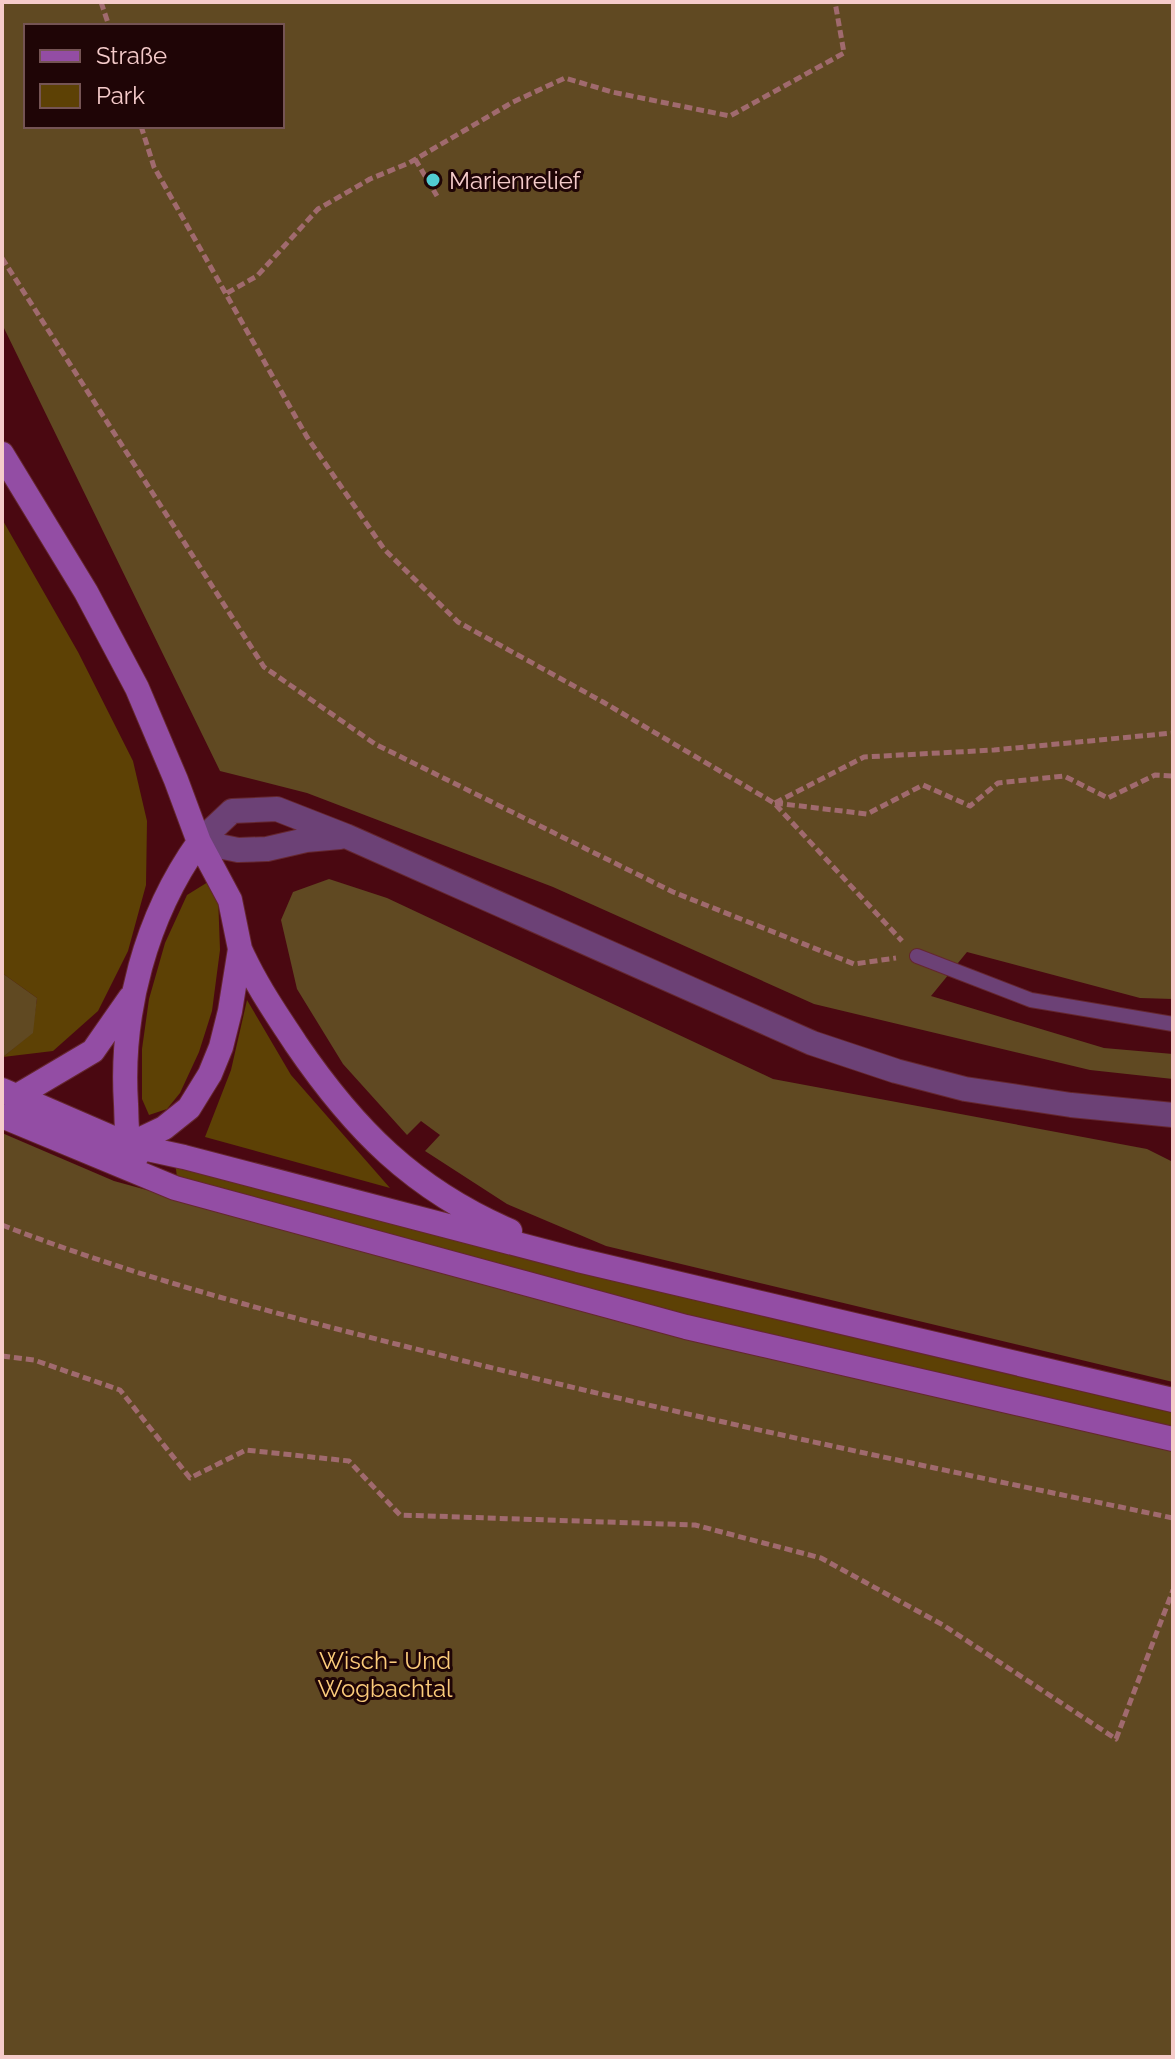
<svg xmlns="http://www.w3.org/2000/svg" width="1175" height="2059" font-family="Raleway,sans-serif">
<rect width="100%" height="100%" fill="#4a0811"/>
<!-- green -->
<path fill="#5d4105" d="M2,519L78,652L133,761L147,821L146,885L128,951L98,1011L53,1051L3,1057L32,1033L37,998L2,973Z
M208,882L218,895L220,950L212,1011L199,1052L180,1093L167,1109L149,1115L142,1099V1049L149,999L165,943L187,895Z
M247,1000L291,1075L390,1188L205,1137L231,1070Z
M175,1162L690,1299L1173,1413V1428L687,1317L177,1177Z"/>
<!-- forest -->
<path fill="#604922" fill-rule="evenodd" d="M2,2H1173V999L1140,998L967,952L931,996L1104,1048L1173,1054V1079L1090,1070L814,1004L553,887L307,793L220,771L2,324ZM26,26H282V126H26Z
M329,879L387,898L773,1079L1147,1149L1173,1162V1382L606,1246L507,1204L425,1151L440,1135L421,1121L407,1135L343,1064L297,989L281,920L293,892Z
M2,973L37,998L33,1033L3,1057Z
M2,1133L114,1181L713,1346L1173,1450V2057H2Z"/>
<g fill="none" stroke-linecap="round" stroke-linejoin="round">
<!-- service casing -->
<g stroke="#65272f" stroke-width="16">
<path id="service" d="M917,956L1031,1000L1173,1024"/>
</g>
<!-- tertiary casing -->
<g stroke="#65272f" stroke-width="26">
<path id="tertiary" d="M199,842L232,811L277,809L346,836L812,1043L896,1071L965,1089L1071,1105L1173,1115
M199,842L238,850L267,849L306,840L340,837"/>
</g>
<!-- secondary casing -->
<g stroke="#65272f" stroke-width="26">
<path id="secondary" d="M2,454L86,592L137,688L176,780L199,842L230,900L240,949L230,1011L221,1047L210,1074L189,1108L164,1128L124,1147
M240,949C255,983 275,1012 296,1044C354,1129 413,1189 510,1231
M2,1090L129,1145L184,1157L578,1260L1173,1400
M17,1096L93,1051L130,998
M2,1116L175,1188L686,1327L1173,1439
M136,1157C125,1141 127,1123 126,1104C120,1013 146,916 199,842"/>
</g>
<!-- path -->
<path stroke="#a06a6e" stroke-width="5" stroke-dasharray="8 4" stroke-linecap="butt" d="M101,2L109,26
M141,126L154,167L307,437L384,549L458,622L603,702L774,803L902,941
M415,159L437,196
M2,258L264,667L375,744L673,892L854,964L896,958
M227,293L257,276L318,209L370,179L409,163L513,102L565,78L612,92L730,116L844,53L835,2
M775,803L867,814L923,785L970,806L998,783L1064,776L1108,798L1155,775L1173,776
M775,803L864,757L994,750L1173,733
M2,1225C149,1282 303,1321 456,1359C693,1418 933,1468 1173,1518
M2,1356L34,1360L120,1390L190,1478L246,1450L349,1461L400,1515L695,1525L821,1558L943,1625L1116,1739L1173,1590"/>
<!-- service -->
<use href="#service" stroke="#6c4176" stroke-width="14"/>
<!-- tertiary -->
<use href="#tertiary" stroke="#6c4176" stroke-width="24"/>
<!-- secondary -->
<use href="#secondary" stroke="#934da4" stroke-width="24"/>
</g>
<!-- markers -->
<circle fill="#51ccd2" stroke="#1f0506" stroke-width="3" cx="433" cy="180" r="8"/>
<g text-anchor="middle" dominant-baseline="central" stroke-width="6" stroke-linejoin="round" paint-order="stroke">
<!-- poi labels -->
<g font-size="24" fill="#f5cbca" stroke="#1f0506" text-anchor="start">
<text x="449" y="180">Marienrelief</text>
</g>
<!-- park labels -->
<g font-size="24" fill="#fccc7b" stroke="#1f0506">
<text x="385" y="1660">Wisch- Und<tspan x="385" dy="28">Wogbachtal</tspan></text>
</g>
</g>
<!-- border -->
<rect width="1175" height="2059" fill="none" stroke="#f5cbca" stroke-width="8"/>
<!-- legend -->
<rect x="24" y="24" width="260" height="104" fill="#1f0506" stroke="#755454" stroke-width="2"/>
<rect x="40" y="50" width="40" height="12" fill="#934da4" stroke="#755454" stroke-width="2"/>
<text x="96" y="64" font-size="24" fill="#f5cbca">Straße</text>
<rect x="40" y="84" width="40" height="24" fill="#5d4105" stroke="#755454" stroke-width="2"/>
<text x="96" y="104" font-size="24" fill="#f5cbca">Park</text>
</svg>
